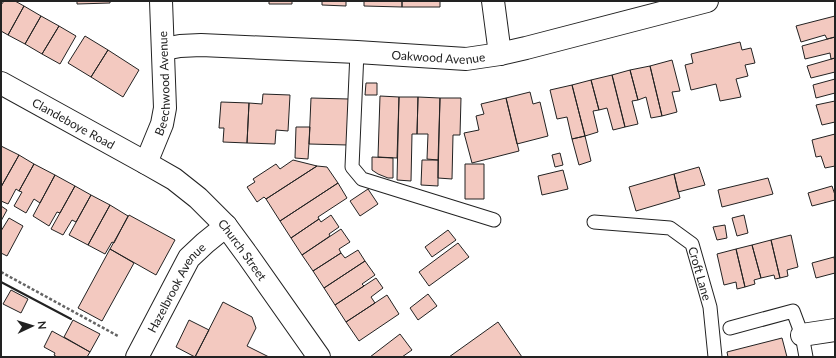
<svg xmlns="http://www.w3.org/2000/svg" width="836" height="358" font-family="Lato,sans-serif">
<rect width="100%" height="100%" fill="#fff"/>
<!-- building -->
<path fill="#f3c9c0" stroke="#222" d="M4,1H15L24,6L8,35L1,31V5Z
M77,1H110V3L77,4Z
M269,1H292V4H269Z
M322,1H346V6L322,5Z
M364,1H402V7L364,6Z
M402,1H440V7H402Z
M24,6L41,16L25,44L8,35Z
M41,16L59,26L42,54L25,44Z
M835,16V37L827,39L825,35L801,42L796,26Z
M59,26L76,36L60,64L42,54Z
M85,36L108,50L91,77L68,63Z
M835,37V58L831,59L830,53L805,59L802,46Z
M740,42L742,50L751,48L755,63L745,65L748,76L736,79L741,97L720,101L716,84L691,90L685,65L693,63L691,54Z
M108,50L139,70L123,97L91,77Z
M835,58V73V72L811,78L807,66Z
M672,60L680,91L672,92L677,112L662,116L650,66Z
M650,66L662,116L651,118L646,97L638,100L630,70Z
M630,70L638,100L632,101L638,124L625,127L612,75Z
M612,75L625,127L613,130L607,108L599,110L591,80Z
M835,79V93L816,98L813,85Z
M591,80L599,110L593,111L598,132L585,136L572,85Z
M366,83H377V95H365Z
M572,85L585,136L572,139L567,117L557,119L550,90Z
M530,92L533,104L540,102L548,136L517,144L506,98Z
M263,94L290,95L288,131L276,130L275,144L247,143L249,103L262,104Z
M380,96L399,97L397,158L378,157Z
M399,97H418L417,134H412L411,181L397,180Z
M418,97L440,98L438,160L427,159L428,134H417Z
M311,98L349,99L348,145L309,144Z
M440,98H461L460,135H453L452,179L438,178Z
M506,98L519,151L472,163L464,133L479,130L476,116L484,114L481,104Z
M835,101V122L822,125L816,105Z
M221,102L249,103L247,143L223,142L224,128H219Z
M296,127H310L308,159L295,158Z
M835,134V166L825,168L821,156L816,157L812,140Z
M585,136L591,161L579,165L572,139Z
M1,146L19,155L1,187Z
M560,153L563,165L555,167L552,155Z
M19,155L34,164L19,191L16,189L8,204L1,201V187Z
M372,157L393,158V178H388L378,174L372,170Z
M293,160L317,166L266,199L264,197L257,202L247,187L255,182L253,179L276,164L280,169Z
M422,160H438V186L421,185Z
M34,164L55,175L40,203L34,199L26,213L14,206L22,192L19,191Z
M465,164H484V199H465Z
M317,166L327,167L338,183L280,221L266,199Z
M699,167L705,185L678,192L674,174Z
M563,170L568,189L542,195L538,176Z
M674,174L680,198L636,211L629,187Z
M55,175L75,186L60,213L57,212L49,226L33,216Z
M768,178L773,194L722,207L718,190Z
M338,183L347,198L318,217L319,219L291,238L280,221Z
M75,186L91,195L76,222L72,220L63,235L51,229Z
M832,186L835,195V200L812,206L808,193Z
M368,189L378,204L360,216L350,201Z
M91,195L110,205L88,245L69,235Z
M110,205L128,216L114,243L112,242L105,254L88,245Z
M1,206L7,210L1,221Z
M129,215L175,240L156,275L110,249Z
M331,215L339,227L329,234L330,236L302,255L291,238L319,219L321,222Z
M744,215L748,233L737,236L732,218Z
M9,218L23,226L7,256L1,253V231Z
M725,225L727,238L717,240L713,227Z
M341,229L350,242L339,249L341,253L313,271L302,255Z
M448,230L456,240L432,257L425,247Z
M791,235L798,267L787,270L788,276L780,278L771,240Z
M771,240L780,278L775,279L774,275L761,278L752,245Z
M458,243L469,257L429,286L419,272Z
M752,245L761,278L754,280L755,284L745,287L736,249Z
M110,249L134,263L102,321L78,308Z
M736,249L745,287L737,289L736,282L724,285L717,254Z
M358,250L365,261L324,288L313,271L341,253L345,258Z
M834,257L835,263V273L816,278L812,263Z
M365,261L375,275L362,284L364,286L335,305L324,288Z
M376,278L383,288L371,297L375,303L346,322L335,305Z
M11,290L28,299L21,313L3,304Z
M428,294L437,306L418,320L410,308Z
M387,295L399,314L359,341L346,322Z
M223,302L252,317L256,328L247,346L269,357H195Z
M73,320L100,334L90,352L64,337Z
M189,320L209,330L195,357L176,347Z
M498,322L522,357H449Z
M52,331L90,352L87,357H57L54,355L55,353L44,347Z
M400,334L412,350L402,357H370Z
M782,338L787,357H728L727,352Z"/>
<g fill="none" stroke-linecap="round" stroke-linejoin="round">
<!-- lane casing -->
<g stroke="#222" stroke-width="15">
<g id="lane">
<path d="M357,52L352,167L362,179L494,220"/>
<path id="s1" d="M594,222L670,228L692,244L710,307L715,357"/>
<path d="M730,328L793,311L802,335L806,357"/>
</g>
</g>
<!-- street casing -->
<g stroke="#222" stroke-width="24">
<g id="street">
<path d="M493,1L500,54"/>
<path id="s2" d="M164,49L180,46L201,45L357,52L466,59L500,54L526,48L707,1"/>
<path id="s3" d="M146,163L162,124L165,108L161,1"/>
<path d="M802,335L835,330"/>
<path id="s4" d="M137,357L189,258L205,243L226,226"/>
</g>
</g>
<!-- secondary casing -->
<g stroke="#222" stroke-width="24">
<g id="secondary">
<path id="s5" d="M1,83L146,163L174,179L198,198L226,226L248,256L319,357"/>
</g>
</g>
<!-- path -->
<path stroke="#646464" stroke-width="2.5" stroke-dasharray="3 2" stroke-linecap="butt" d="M1,272L118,336"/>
<!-- lane -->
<use href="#lane" stroke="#fff" stroke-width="13"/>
<!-- street -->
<use href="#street" stroke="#fff" stroke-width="22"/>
<!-- secondary -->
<use href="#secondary" stroke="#fff" stroke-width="22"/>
<!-- wall -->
<path stroke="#222" stroke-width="2" d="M1,282L71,319"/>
</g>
<g text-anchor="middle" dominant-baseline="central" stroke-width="3" stroke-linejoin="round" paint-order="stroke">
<!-- street labels -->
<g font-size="12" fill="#222" stroke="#fff">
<text stroke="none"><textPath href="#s2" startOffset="275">Oakwood Avenue</textPath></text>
<text stroke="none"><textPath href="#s3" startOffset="83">Beechwood Avenue</textPath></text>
<text stroke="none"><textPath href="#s5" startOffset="83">Clandeboye Road</textPath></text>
<text stroke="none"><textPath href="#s5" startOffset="297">Church Street</textPath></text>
<text stroke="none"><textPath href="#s1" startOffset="134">Croft Lane</textPath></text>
<text stroke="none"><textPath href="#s4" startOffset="80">Hazelbrook Avenue</textPath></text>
</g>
</g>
<!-- border -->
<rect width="836" height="358" fill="none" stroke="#222222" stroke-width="4"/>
<!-- north arrow -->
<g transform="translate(32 326) rotate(86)" stroke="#ffffff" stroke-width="3" paint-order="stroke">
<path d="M0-3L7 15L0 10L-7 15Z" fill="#222222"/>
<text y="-6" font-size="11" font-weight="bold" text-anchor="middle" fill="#222222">N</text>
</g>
</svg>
